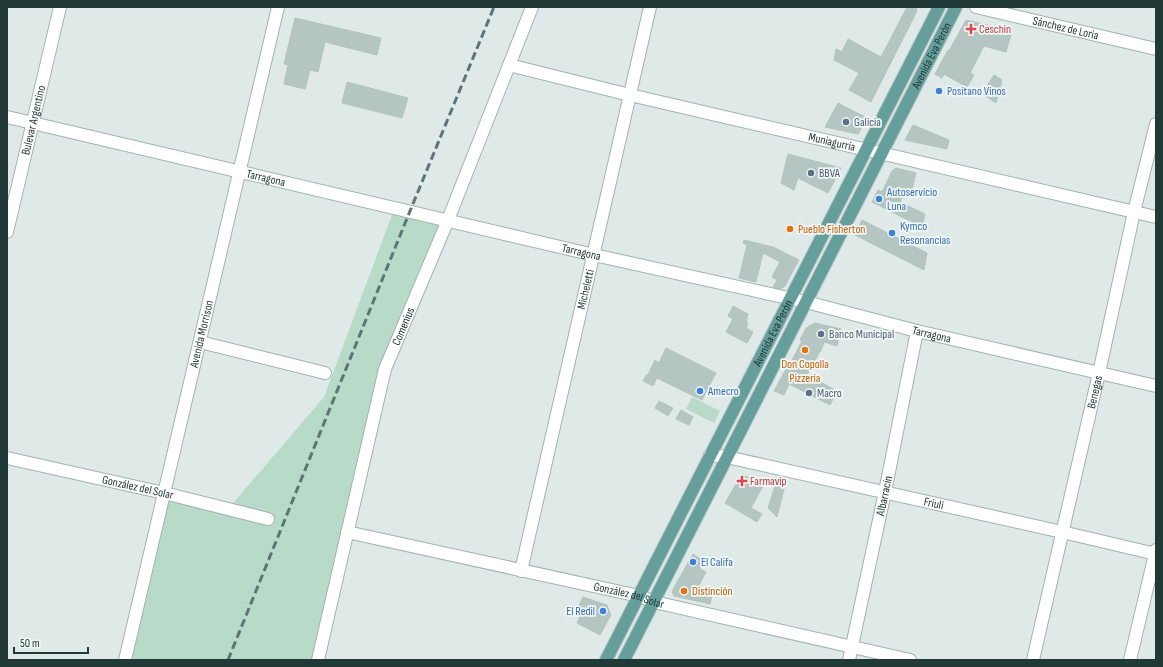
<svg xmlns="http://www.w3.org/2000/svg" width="1163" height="667" font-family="'Sofia Sans Condensed',sans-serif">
<rect width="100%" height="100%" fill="#dfeae8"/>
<!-- green -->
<path fill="#b8dbc9" d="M395,207L448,220L385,369L318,660H125L164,493L228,509L324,397Z
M692,397L720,411L714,423L686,409Z"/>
<!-- building -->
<path fill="#b5c5c1" stroke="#b2c4c0" d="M907,7H916L917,11L871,102L849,90L859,73L834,60L836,49L842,52L848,39L881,57Z
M295,18L381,38L377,55L325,42L318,72L310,70L305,89L284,84L288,65L284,64Z
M966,20L1012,31L1006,52L984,46L970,73L974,75L967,87L944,74L942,78L935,74L948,50L949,51Z
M994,75L1002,80L996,103L984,95L989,87L987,86Z
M347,82L408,98L402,118L342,103Z
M838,103L867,118L858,134L825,127Z
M913,125L949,140L947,149L905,140Z
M788,154L841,168L828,193L798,178L794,190L781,183Z
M896,168L916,173L912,189L907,187L900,202L925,214L922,227L872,202L878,190L882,192L892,171Z
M862,220L927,253L924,270L855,235Z
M744,240L773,247L799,260L785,286L780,289L773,287L777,280L772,277L780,262L763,253L756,282L739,278L747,245L743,243Z
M733,306L748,314L746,323H748L746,328L753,332L747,343L726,332L733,319L728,316Z
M815,323L841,329L837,346L824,342L821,351H820L807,375L837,391L830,405L789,384L784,395L774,391L788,365L789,366L802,341L800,340L806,328Z
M666,348L716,373L702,400L657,378L653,386L643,381L647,374L648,375L655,360L659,363Z
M659,401L673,408L668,416L655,408Z
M681,410L693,417L689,425L676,419Z
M742,474L763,486L751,508L762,514L757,522L725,503Z
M776,483L785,485L777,517L768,508Z
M693,554L704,561L700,569L706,572L698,587L712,595L710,604L674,596L672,591Z
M583,597L607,605L611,615L600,635L577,623L582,612L577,609Z"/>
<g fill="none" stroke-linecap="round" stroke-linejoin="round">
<!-- minor casing -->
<g stroke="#a2b2b0" stroke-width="14">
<g id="minor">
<path id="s1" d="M976,7L1156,49"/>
<path id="s2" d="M509,65L630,95L1156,217"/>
<path id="s3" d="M7,117L594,255L806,302L917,331L1156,386"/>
<path id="s4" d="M7,232L60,7"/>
<path d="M200,342L325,373"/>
<path id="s5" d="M710,455L727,457L1062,532L1156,554"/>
<path id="s6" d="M7,458L164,493L268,519"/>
<path id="s7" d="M347,532L639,596L654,602L910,660"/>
<path id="s8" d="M521,571L650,7"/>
<path id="s9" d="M125,660L278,7"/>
<path id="s10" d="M318,660L385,369L448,220L532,7"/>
<path id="s11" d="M849,660L885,492L917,331"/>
<path id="s12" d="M1033,660L1099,373L1134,212L1156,124"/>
<path d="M1130,660L1156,550"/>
</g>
</g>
<!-- major casing -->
<g stroke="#bcc4c3" stroke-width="14">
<g id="major">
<path id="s13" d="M606,660L939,7"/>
<path id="s14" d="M624,660L956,7"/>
</g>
</g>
<!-- minor -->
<use href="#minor" stroke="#fff" stroke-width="12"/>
<!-- major -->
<use href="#major" stroke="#659f9c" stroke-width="12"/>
<!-- rail -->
<path stroke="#5b7674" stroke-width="3" stroke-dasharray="8 4" stroke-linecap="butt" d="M228,660L410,211L494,7"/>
</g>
<!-- markers -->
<g fill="#e0444e" stroke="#f0f7f5" stroke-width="1.5">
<path d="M969 23h4v4h4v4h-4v4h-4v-4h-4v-4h4z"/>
<path d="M740 475h4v4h4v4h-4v4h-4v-4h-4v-4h4z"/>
</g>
<g fill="#3f7fe0" stroke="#f0f7f5" stroke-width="1.5">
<circle cx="939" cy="91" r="4"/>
<circle cx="879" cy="199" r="4"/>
<circle cx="892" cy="233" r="4"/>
<circle cx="700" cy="391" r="4"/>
<circle cx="693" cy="562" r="4"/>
<circle cx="603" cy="611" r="4"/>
</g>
<g fill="#5c6f8a" stroke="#f0f7f5" stroke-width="1.5">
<circle cx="846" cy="122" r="4"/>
<circle cx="811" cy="173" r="4"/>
<circle cx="821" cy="334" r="4"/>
<circle cx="809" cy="393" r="4"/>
</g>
<g fill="#e8710a" stroke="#f0f7f5" stroke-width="1.5">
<circle cx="790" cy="229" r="4"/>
<circle cx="805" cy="350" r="4"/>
<circle cx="684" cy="591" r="4"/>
</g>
<g text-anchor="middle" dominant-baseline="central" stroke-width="3.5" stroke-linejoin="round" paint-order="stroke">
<!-- street labels -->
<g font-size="12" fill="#213a38" stroke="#f0f7f5">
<text stroke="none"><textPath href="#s1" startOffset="92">Sánchez de Loria</textPath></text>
<text stroke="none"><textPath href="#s14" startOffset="678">Avenida Eva Perón</textPath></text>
<text stroke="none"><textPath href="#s4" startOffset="115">Bulevar Argentino</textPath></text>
<text stroke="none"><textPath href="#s2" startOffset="332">Muniagurría</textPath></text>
<text stroke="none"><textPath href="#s3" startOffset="266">Tarragona</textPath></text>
<text stroke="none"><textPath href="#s3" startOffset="590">Tarragona</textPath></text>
<text stroke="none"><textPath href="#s8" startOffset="289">Micheletti</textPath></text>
<text stroke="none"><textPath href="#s10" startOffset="345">Comenius</textPath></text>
<text stroke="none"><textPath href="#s9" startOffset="335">Avenida Morrison</textPath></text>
<text stroke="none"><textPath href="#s13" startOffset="367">Avenida Eva Perón</textPath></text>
<text stroke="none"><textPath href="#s3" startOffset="950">Tarragona</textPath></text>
<text stroke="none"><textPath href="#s12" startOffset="275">Benegas</textPath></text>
<text stroke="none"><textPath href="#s6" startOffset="134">González del Solar</textPath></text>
<text stroke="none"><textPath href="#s11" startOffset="168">Albarracín</textPath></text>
<text stroke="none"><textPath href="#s5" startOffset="229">Friuli</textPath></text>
<text stroke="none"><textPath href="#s7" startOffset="289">González del Solar</textPath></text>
</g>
<!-- health labels -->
<g font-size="12" fill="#be3a42" stroke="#f0f7f5" text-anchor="start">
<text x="979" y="29">Ceschin</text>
<text x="750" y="481">Farmavip</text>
</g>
<!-- shop labels -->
<g font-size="12" fill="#366cbe" stroke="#f0f7f5" text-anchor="start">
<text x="947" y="91">Positano Vinos</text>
<text x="887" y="192">Autoservicio<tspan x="887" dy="14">Luna</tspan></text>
<text x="900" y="226">Kymco<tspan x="900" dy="14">Resonancias</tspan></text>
<text x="708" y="391">Amecro</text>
<text x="701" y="562">El Califa</text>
<text x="595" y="611" text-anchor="end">El Redil</text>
</g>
<!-- service labels -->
<g font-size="12" fill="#4e5e75" stroke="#f0f7f5" text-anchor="start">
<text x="854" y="122">Galicia</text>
<text x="819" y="173">BBVA</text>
<text x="829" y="334">Banco Municipal</text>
<text x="817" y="393">Macro</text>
</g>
<!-- food labels -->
<g font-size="12" fill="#c56008" stroke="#f0f7f5" text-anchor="start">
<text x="798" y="229">Pueblo Fisherton</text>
<text x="805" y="364" text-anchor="middle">Don Copolla<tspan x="805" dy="14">Pizzería</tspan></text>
<text x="692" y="591">Distinción</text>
</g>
</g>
<!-- border -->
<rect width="1163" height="667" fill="none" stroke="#213a38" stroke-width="16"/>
<!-- scale -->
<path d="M14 647v6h74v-6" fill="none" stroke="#213a38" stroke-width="2"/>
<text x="20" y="647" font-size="12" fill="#213a38" stroke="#f0f7f5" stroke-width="3" paint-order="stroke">50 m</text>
</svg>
